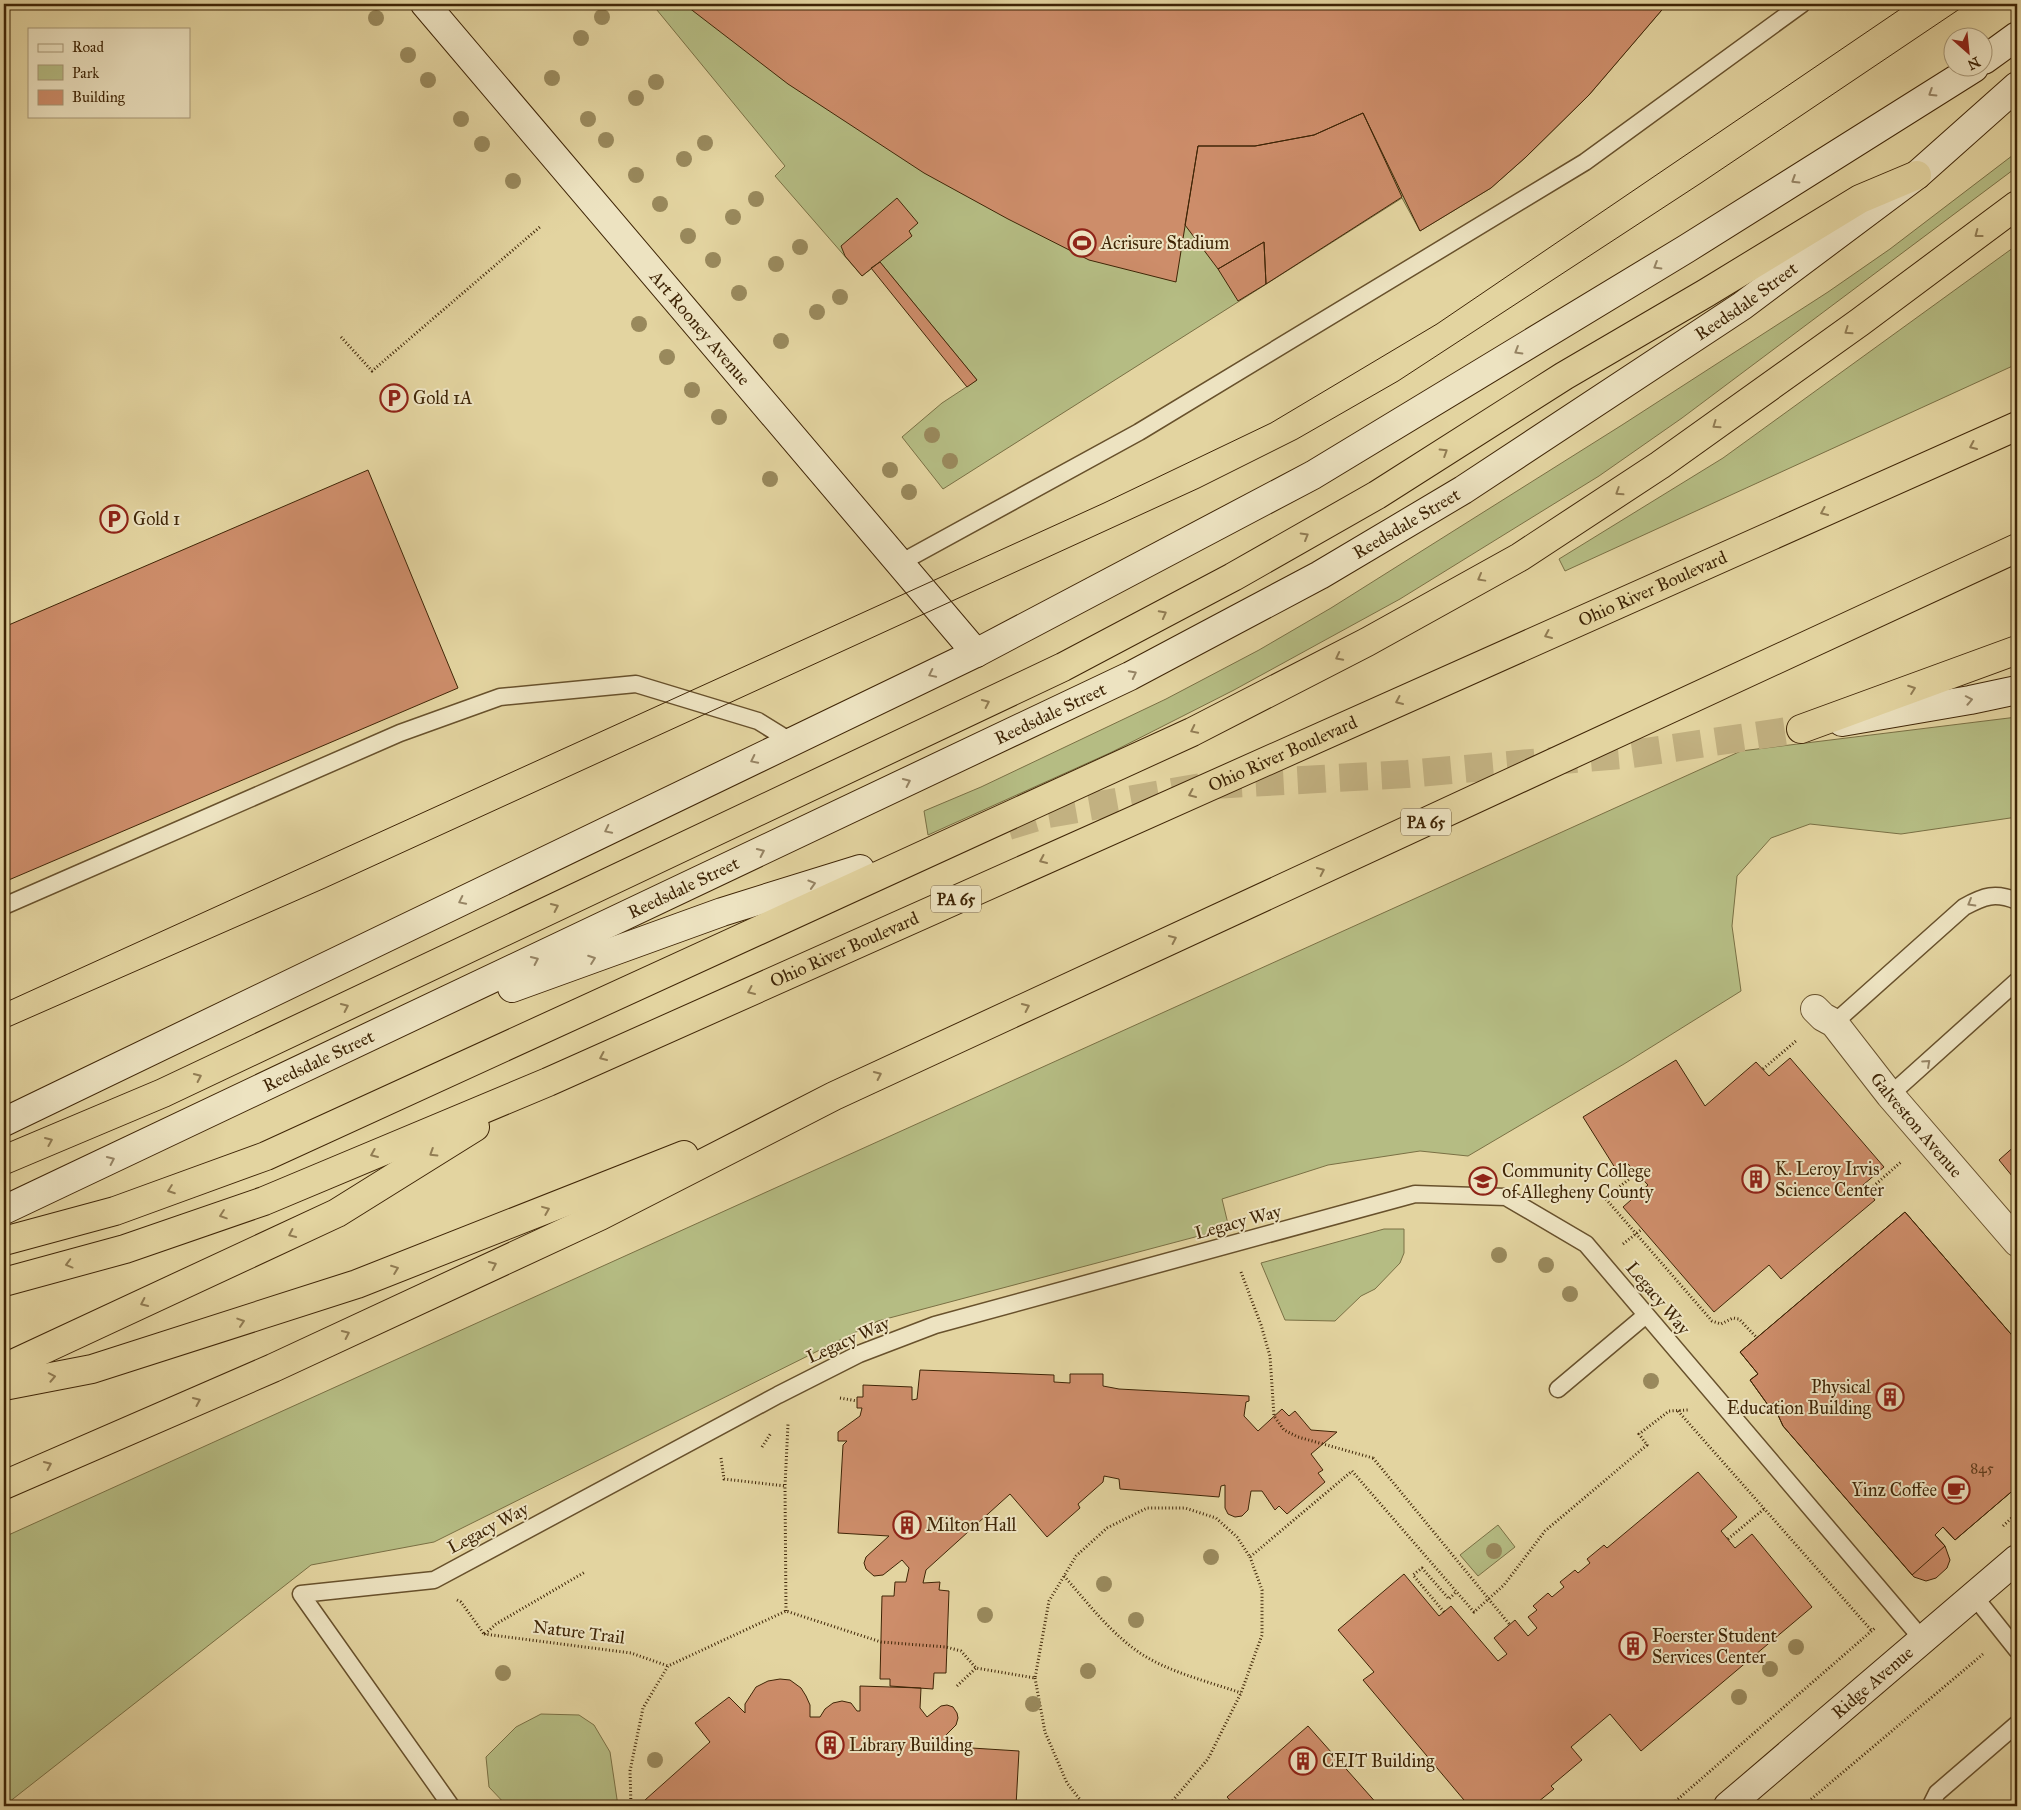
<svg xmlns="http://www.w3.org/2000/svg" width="2021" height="1810" font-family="'IM FELL Great Primer',serif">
<rect width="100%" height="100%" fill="#e3d4a0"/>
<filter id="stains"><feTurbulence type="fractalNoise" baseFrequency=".004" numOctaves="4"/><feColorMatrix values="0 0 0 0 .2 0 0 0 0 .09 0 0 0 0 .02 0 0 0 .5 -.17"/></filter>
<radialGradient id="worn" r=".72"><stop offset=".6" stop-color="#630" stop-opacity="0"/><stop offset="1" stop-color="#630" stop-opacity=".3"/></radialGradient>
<!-- green -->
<path fill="#b5bc83" stroke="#7a7044" d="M652,4H1667L1589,95L1526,157L1491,188L1420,231L1402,198L943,489L902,437L942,403L977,380L880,262L862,276L775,176L785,166Z
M2017,152V167L1682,418L1599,476L1400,599L1234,690L1112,752L928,835L924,811L981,787L1166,699L1259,650L1331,608L1622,425L1828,292L1890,249Z
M2017,245V364L1565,571L1559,559L1723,458Z
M2017,717V817L1901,834L1810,824L1771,838L1737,876L1732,926L1741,991L1624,1064L1468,1156L1420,1151L1328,1165L1222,1199L1229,1228L878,1321L434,1542L311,1565L4,1806V1537L1741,751Z
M1384,1229H1404V1253L1400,1263L1375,1289L1361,1296L1335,1321L1285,1320L1261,1263Z
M1498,1525L1515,1547L1478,1576L1460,1555Z
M541,1714L579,1715L594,1725L610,1752L618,1806H507L489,1787L486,1757L516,1727Z"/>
<!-- building -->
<path fill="#cd8d6a" stroke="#3f2506" d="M684,4H1667L1589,95L1526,157L1491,188L1420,231L1363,113L1314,135L1255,146H1198L1176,282L1089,260L1008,219L924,173L788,84Z
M1363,113L1402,197L1266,284L1264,242L1218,269L1185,225L1198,146H1255L1314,135Z
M897,198L918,223L909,231L912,236L862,276L845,256L841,246Z
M1264,242L1266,284L1238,301L1218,269Z
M880,262L977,380L967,387L871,268Z
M368,470L458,688L4,882V627Z
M1790,1058L1884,1167L1863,1185L1875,1200L1781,1279L1769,1265L1714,1312L1623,1207L1648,1185L1627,1163L1617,1171L1583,1117L1676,1060L1705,1106L1756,1062L1769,1076Z
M2017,1144V1182L1999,1160Z
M1905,1212L2017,1341V1487L1955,1540L1943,1527L1935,1535L1945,1546L1912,1575L1783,1426L1778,1415V1409L1783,1404L1781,1401L1768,1405L1750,1380L1758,1374L1740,1352Z
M1905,1212L2017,1341V1487L1955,1540L1943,1527L1935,1535L1945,1546L1950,1560L1947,1568L1936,1578L1926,1581L1914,1577L1783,1426L1778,1415V1409L1783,1404L1781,1401L1768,1405L1750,1380L1758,1374L1740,1352Z
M920,1370L1054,1375V1382L1070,1383V1374H1103V1386L1119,1389L1249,1396V1401L1246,1402L1244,1416L1258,1431L1282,1409L1289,1416L1295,1411L1311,1430L1337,1432L1311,1454L1323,1470L1318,1473L1325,1482L1287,1514L1279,1506L1275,1510L1262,1491H1251L1248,1510L1242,1516L1235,1517L1228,1514L1225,1508V1485L1221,1486L1219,1497L1120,1489L1119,1479L1104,1476L1103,1482L1078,1504L1080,1508L1047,1537L1010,1494L926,1570L923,1583L940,1582L939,1590L949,1591L946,1673H934L933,1689L890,1686V1679H880L882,1596H894L895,1582H906L909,1568L902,1560L883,1575L874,1576L866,1569L864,1563L866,1557L889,1536L838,1533L843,1445L847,1441H838V1432L860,1416L862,1408H857V1397H863V1385L912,1387V1400L917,1399Z
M1698,1472L1737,1517L1721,1531L1735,1548L1752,1534L1812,1607L1641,1751L1610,1714L1571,1747L1582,1760L1551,1786L1554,1789L1533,1806H1469L1363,1680L1374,1672L1338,1630L1404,1574L1439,1616L1451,1606L1498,1661L1507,1654L1494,1638L1515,1620L1528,1636L1537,1628L1528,1617L1537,1610L1533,1606L1548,1593L1552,1597L1564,1587L1560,1582L1575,1570L1578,1573L1590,1563L1587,1559L1604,1545L1607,1548Z
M780,1679L790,1680L801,1688L806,1696L810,1705V1717H820L825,1709L833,1703L842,1701L851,1703L857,1711H860V1686L921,1688L920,1708L927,1717L941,1706L947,1705L953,1707L957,1713L958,1718L956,1725L946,1735L956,1747L1019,1751L1016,1806H650L645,1800L710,1742L695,1723L729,1697L745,1713V1704L756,1687L768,1681Z
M1308,1726L1379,1806H1235L1227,1797Z"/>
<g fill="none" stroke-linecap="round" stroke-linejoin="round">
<!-- secondary-tunnel -->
<path stroke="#c2b181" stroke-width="28" stroke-dasharray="28 14" stroke-linecap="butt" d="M1008,826L1048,814L1213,785L1407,774L1632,754L1801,729"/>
<!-- lane casing -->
<g stroke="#68512c" stroke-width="19">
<path id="lane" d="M900,563L1139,432L1585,162L1802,4
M4,906L400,733L500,697L636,684L758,721L792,742
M1834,1023L1964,907C1984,896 1995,892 2017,901
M1890,1095L2017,981
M1558,1389L1646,1315
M1974,1596L2017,1650
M451,1806L301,1594L434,1580L778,1395L859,1354L935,1325L1415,1194L1506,1197L1586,1244L1923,1640
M1933,1806L1932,1803L1937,1793L2017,1724"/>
</g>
<!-- street casing -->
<g stroke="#68512c" stroke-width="30">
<g id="street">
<path id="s1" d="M1815,1009L1823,1017L1834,1023L1890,1095L2017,1242"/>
</g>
</g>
<!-- secondary casing -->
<g stroke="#3f2506" stroke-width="30">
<g id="secondary">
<path id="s2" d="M425,4L976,653"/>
<path d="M1984,60L2017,36"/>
<path d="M1842,722L1970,700L2017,690"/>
<path d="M512,988L722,912L860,869"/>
<path d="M4,1122L976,653L1313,475L1686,249L1974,68"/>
<path id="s3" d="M4,1210L1130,676L1320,575L1463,490L1742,306L1917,175L2017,86"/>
<path id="s4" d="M1728,1806L2017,1559"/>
</g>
</g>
<!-- highway casing -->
<g stroke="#3f2506" stroke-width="30">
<g id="highway">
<path d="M1801,729L2017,650"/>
<path d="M4,1160L163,1093L1063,667L1233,577L1377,495L1564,376L1706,293L1860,199L1917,175"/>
<path d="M4,1241L115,1211L266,1156L1192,732L1367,642L1520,557L1660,465L1860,322L2017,205"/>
<path id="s5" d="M4,1282L125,1249L264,1201L548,1082L2017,426"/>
<path d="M4,1368L337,1213L475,1127"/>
<path d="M4,1386L92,1369L357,1284L684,1155"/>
<path d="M4,1485L273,1368L600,1216L834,1096L2017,548"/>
</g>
</g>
<!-- path -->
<path stroke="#3f2506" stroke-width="3" stroke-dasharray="1 2.5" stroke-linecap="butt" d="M341,337L372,371L541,226
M1763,1069L1797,1040
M1637,1173L1605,1198L1712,1321L1721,1324L1733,1318L1739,1319L1757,1338
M1868,1191L1901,1162
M1623,1244L1642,1229
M1241,1272L1261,1325L1270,1356L1274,1416L1284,1430L1298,1437L1373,1458
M840,1398L857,1401
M1678,1411L1872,1631
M762,1447L771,1433
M721,1458L724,1479L785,1486
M2003,1526L2017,1513
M1728,1539L1764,1509
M1064,1576C1087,1602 1108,1630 1137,1651C1167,1672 1207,1681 1241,1693
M457,1600L461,1602L484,1634
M786,1611L785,1486L788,1424
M1444,1612L1413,1575L1422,1568L1449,1599L1456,1592
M484,1634L631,1653L668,1666
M485,1634L496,1624L585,1572
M1035,1678L1045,1732L1067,1783L1085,1806
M957,1686L976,1668
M631,1806L630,1771L643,1708L668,1666L786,1611L881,1642L946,1647L961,1651L976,1668L1035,1678L1049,1601L1076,1556L1107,1528L1147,1508H1185L1216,1518L1237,1537L1250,1557L1352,1471L1474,1612L1504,1585L1545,1531L1647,1445L1639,1434L1669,1411L1688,1410
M1168,1806L1208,1759L1241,1693L1262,1635V1590L1250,1557
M1670,1806L1875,1628
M1803,1806L1983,1654"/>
<!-- lane -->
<use href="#lane" stroke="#ede3c1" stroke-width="16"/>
<!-- street -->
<use href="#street" stroke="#ede3c1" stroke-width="28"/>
<!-- secondary -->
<use href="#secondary" stroke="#ede3c1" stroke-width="28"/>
<!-- highway -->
<use href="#highway" stroke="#e3d4a0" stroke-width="28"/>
<!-- tram -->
<path stroke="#3f2506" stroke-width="1" d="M4,1003L1104,503L1271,423L1437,324L1908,4
M4,1029L325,888L1199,488L1297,439L1398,381L1701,183L1967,4"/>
<!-- path-bridge -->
<path stroke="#3f2506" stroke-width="3" stroke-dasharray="1 2.5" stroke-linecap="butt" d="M1373,1458L1510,1625"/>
</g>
<!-- trees -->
<g fill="#99895c">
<circle cx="602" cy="17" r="8"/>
<circle cx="376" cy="18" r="8"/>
<circle cx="581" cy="38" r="8"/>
<circle cx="408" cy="55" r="8"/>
<circle cx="552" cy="78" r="8"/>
<circle cx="428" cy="80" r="8"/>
<circle cx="656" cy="82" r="8"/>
<circle cx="636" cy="98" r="8"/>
<circle cx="461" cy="119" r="8"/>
<circle cx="588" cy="119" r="8"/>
<circle cx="606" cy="140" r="8"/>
<circle cx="705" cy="143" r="8"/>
<circle cx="482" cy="144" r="8"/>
<circle cx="684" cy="159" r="8"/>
<circle cx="636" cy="175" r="8"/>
<circle cx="513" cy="181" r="8"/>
<circle cx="756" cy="199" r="8"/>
<circle cx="660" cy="204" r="8"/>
<circle cx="733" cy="217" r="8"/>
<circle cx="688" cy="236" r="8"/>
<circle cx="800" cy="247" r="8"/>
<circle cx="713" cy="260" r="8"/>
<circle cx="776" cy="264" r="8"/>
<circle cx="739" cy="293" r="8"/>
<circle cx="840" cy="297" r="8"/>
<circle cx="817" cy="312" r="8"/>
<circle cx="639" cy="324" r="8"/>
<circle cx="781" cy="341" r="8"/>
<circle cx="667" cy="357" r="8"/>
<circle cx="692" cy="390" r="8"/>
<circle cx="719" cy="417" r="8"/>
<circle cx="932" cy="435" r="8"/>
<circle cx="950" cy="461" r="8"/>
<circle cx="890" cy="470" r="8"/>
<circle cx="770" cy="479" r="8"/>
<circle cx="909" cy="492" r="8"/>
<circle cx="1499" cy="1255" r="8"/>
<circle cx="1546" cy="1265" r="8"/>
<circle cx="1570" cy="1294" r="8"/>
<circle cx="1651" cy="1381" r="8"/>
<circle cx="1494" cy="1551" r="8"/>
<circle cx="1211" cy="1557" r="8"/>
<circle cx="1104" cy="1584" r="8"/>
<circle cx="985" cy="1615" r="8"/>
<circle cx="1136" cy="1620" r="8"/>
<circle cx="1796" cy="1647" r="8"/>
<circle cx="1770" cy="1669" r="8"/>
<circle cx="1088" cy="1671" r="8"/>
<circle cx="503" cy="1673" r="8"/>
<circle cx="1739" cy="1697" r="8"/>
<circle cx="1033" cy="1704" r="8"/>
<circle cx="655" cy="1760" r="8"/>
</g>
<!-- one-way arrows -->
<defs><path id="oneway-chevron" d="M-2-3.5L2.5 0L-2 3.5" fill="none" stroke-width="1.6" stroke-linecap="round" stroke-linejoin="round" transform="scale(1.25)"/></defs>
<g stroke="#968464">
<use href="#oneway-chevron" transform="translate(1932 93) rotate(148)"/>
<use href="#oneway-chevron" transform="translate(1795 180) rotate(148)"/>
<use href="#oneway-chevron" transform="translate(1657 266) rotate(149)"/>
<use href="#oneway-chevron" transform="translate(1518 351) rotate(149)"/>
<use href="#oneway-chevron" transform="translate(932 674) rotate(154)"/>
<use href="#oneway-chevron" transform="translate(1133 674) rotate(-27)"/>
<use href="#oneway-chevron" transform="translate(1969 700) rotate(-11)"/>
<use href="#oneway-chevron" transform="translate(754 760) rotate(154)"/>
<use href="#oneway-chevron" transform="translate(907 782) rotate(-25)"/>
<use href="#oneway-chevron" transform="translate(608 830) rotate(154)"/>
<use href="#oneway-chevron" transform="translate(761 852) rotate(-25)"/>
<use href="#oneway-chevron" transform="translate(812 884) rotate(-17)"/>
<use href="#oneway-chevron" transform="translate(462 901) rotate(154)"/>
<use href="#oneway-chevron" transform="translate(1971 903) rotate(150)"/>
<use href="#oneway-chevron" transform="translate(592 959) rotate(-20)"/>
<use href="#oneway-chevron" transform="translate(535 960) rotate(-25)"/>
<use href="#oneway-chevron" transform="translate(1927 1063) rotate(-42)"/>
<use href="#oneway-chevron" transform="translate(111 1160) rotate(-25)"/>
</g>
<g stroke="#917c53">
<use href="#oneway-chevron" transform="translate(1978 234) rotate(143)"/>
<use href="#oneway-chevron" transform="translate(1848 331) rotate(145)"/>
<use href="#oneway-chevron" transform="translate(1716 425) rotate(145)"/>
<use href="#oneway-chevron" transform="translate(1973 446) rotate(156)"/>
<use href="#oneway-chevron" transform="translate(1444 452) rotate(-32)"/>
<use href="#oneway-chevron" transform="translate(1619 492) rotate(147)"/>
<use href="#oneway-chevron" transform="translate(1824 512) rotate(156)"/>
<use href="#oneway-chevron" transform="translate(1305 536) rotate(-30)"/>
<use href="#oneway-chevron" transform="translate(1481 578) rotate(151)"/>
<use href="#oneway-chevron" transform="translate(1163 614) rotate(-28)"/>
<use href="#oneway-chevron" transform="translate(1548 635) rotate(156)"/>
<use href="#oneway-chevron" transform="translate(1339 657) rotate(153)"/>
<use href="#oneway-chevron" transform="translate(1912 689) rotate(-20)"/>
<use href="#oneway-chevron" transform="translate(1399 701) rotate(156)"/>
<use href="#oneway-chevron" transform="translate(986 703) rotate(-25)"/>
<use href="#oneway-chevron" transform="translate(1194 730) rotate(154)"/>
<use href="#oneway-chevron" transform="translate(1192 794) rotate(156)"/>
<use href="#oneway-chevron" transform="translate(1043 860) rotate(156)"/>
<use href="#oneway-chevron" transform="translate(1321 871) rotate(-25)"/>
<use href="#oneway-chevron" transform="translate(555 907) rotate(-25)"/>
<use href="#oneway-chevron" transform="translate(1173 939) rotate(-25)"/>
<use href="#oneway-chevron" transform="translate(751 991) rotate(156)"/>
<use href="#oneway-chevron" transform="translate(345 1007) rotate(-25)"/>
<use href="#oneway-chevron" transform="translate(1026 1007) rotate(-25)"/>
<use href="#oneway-chevron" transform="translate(603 1057) rotate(156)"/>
<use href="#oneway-chevron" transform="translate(878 1075) rotate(-25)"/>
<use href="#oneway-chevron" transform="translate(198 1077) rotate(-25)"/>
<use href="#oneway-chevron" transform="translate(49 1141) rotate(-23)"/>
<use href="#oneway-chevron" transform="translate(433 1153) rotate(148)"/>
<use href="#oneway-chevron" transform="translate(374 1154) rotate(157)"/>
<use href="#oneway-chevron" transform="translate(171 1190) rotate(160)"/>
<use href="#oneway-chevron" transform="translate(546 1210) rotate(-22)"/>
<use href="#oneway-chevron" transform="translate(223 1215) rotate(161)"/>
<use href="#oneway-chevron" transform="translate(292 1234) rotate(155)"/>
<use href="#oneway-chevron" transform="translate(69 1264) rotate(165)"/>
<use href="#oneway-chevron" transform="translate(493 1265) rotate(-25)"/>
<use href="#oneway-chevron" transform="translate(395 1269) rotate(-21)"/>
<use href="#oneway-chevron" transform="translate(144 1303) rotate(155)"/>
<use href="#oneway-chevron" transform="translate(241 1322) rotate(-18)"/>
<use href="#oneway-chevron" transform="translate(346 1334) rotate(-25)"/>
<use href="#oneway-chevron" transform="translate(52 1377) rotate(-11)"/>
<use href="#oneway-chevron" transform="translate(197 1401) rotate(-24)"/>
<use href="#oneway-chevron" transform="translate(48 1465) rotate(-24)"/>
</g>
<!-- icons -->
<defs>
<g id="stadium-ring" transform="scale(1.4375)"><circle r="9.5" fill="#ede3c1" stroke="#8f2418" stroke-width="1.5"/><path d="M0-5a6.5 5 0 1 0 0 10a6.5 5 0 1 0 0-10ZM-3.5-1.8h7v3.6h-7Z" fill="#8f2418"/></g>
<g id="parking-ring" transform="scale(1.4375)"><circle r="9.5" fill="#ede3c1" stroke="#8f2418" stroke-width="1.5"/><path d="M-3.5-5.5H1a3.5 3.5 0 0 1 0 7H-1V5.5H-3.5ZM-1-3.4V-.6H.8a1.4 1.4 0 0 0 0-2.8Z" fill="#8f2418"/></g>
<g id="building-ring" transform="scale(1.4375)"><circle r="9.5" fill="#ede3c1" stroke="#8f2418" stroke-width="1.5"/><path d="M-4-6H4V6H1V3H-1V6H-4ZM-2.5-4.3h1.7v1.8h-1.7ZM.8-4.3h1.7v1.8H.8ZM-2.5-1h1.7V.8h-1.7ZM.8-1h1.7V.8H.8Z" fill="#8f2418"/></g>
<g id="university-ring" transform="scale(1.4375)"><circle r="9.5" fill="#ede3c1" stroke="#8f2418" stroke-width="1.5"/><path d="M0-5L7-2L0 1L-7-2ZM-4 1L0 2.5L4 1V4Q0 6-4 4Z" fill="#8f2418"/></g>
<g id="cafe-ring" transform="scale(1.4375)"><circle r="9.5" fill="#ede3c1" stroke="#8f2418" stroke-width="1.5"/><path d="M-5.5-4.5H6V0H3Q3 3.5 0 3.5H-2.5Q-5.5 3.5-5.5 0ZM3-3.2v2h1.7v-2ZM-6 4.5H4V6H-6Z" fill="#8f2418"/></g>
</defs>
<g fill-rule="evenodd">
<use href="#stadium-ring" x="1082" y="243"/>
<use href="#parking-ring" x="394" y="398"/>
<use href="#parking-ring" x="114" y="519"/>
<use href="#building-ring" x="1756" y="1179"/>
<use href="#university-ring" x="1483" y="1181"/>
<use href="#building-ring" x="1890" y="1397"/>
<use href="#cafe-ring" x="1956" y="1490"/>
<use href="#building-ring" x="907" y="1525"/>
<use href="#building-ring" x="1633" y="1646"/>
<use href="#building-ring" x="830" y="1745"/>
<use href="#building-ring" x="1303" y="1761"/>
</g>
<g text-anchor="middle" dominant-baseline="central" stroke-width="4" stroke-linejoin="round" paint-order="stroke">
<!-- number labels -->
<g font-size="15" fill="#623f1f">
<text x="1982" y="1468">845</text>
</g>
<!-- shield labels -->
<g fill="#ede3c1" stroke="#735e3e" stroke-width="1">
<rect x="1401" y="808.5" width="50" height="27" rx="4"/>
<rect x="931" y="885.5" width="50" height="27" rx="4"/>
</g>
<g font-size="16" font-weight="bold" fill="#3f2506">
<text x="1426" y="822">PA 65</text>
<text x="956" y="899">PA 65</text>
</g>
<!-- poi labels -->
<g font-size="18" fill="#3f2506" stroke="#ede3c1" text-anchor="start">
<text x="1101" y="243">Acrisure Stadium</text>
<text x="413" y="398">Gold 1A</text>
<text x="133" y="519">Gold 1</text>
<text x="1775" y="1169">K. Leroy Irvis<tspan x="1775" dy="21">Science Center</tspan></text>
<text x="1502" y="1171">Community College<tspan x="1502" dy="21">of Allegheny County</tspan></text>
<text x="1871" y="1387" text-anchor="end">Physical<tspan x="1871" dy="21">Education Building</tspan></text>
<text x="1937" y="1490" text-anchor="end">Yinz Coffee</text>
<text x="926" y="1525">Milton Hall</text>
<text x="1652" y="1636">Foerster Student<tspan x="1652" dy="21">Services Center</tspan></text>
<text x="849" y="1745">Library Building</text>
<text x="1322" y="1761">CEIT Building</text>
</g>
<!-- street labels -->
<g font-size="18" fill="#3f2506" stroke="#ede3c1">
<text stroke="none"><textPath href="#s3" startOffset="1968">Reedsdale Street</textPath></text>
<text stroke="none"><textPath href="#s2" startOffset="425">Art Rooney Avenue</textPath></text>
<text stroke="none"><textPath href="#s3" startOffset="1562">Reedsdale Street</textPath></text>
<text stroke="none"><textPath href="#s5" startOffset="1790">Ohio River Boulevard</textPath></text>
<text stroke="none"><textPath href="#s3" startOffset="1158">Reedsdale Street</textPath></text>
<text stroke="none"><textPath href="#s5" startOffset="1385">Ohio River Boulevard</textPath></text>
<text stroke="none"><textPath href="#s3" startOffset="752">Reedsdale Street</textPath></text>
<text stroke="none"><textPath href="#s5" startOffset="905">Ohio River Boulevard</textPath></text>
<text stroke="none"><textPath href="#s3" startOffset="348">Reedsdale Street</textPath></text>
<text stroke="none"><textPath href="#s1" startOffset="155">Galveston Avenue</textPath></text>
<text transform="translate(1238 1222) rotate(-15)">Legacy Way</text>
<text transform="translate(1658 1298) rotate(50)">Legacy Way</text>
<text transform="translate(848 1340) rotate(-24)">Legacy Way</text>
<text transform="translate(488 1528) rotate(-28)">Legacy Way</text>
<text transform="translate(579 1632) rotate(7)">Nature Trail</text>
<text stroke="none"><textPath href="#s4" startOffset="190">Ridge Avenue</textPath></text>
</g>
</g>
<!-- margin -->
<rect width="2021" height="1810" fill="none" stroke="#e3d4a0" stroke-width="20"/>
<rect x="5" y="5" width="2011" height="1800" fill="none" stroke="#3f2506" stroke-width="2.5"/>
<rect x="10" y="10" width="2001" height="1790" fill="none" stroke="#3f2506"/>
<!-- legend -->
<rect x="28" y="28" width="162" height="90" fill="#ede3c1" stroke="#a79776"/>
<rect x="38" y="44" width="25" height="8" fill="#ede3c1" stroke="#a79776"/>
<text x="72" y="52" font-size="15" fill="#3f2506">Road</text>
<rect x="38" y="65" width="25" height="15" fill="#b5bc83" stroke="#a79776"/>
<text x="72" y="78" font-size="15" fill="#3f2506">Park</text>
<rect x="38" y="90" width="25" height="15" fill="#cd8d6a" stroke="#a79776"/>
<text x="72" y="102" font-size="15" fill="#3f2506">Building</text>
<!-- north arrow -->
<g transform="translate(1968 52) rotate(153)"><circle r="24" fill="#ede3c1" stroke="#a79776"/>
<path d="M0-4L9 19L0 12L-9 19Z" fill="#8f2418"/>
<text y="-8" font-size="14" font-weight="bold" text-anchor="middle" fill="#3f2506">N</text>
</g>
<rect width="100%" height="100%" filter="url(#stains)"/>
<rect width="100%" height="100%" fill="url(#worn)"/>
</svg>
